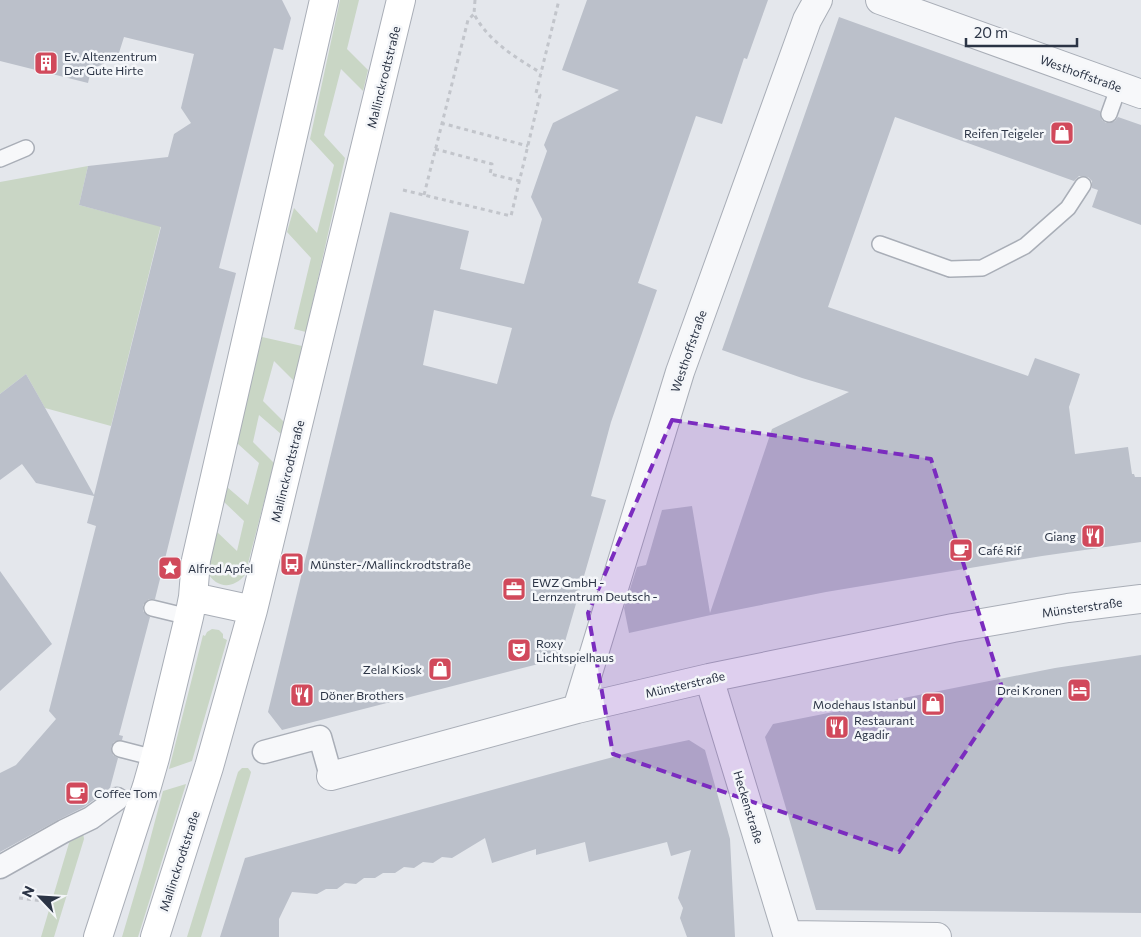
<svg xmlns="http://www.w3.org/2000/svg" width="1141" height="937" font-family="Commissioner,sans-serif">
<rect width="100%" height="100%" fill="#e4e7ec"/>
<!-- green -->
<path fill="#c9d6c5" d="M340,0H359L347,49L368,70L363,91L341,69L324,135L345,158L306,332L294,329L311,258L287,232L294,208L317,233L334,165L310,139Z
M88,166L79,205L129,218L162,221L111,426L45,408L26,374L0,394V182Z
M262,337L302,346L295,382L274,361L263,401L285,423L281,434L259,415L253,442L274,463L245,575C233,589 217,589 207,572L216,531L237,551L244,521L223,501L227,487L248,505L259,463L237,443Z
M212,629L219,630L223,634V638L227,640L192,761L169,769L203,635L205,636L207,632Z
M242,768H248L251,772L250,776L201,937H187L238,772Z
M186,784L138,937H122L143,866L163,791Z
M72,833H83L84,839L54,937H41Z"/>
<!-- building -->
<path fill="#bbc0ca" fill-rule="evenodd" d="M0,0H282L291,18L283,50L274,48L219,268L236,273L155,599H149L143,605V611L150,617L119,735L123,736L122,740L114,742L111,747L113,755L118,758L110,788L84,807L58,820L0,852V773L16,765L56,719L49,711L96,526L87,523L94,496L36,483L22,464L0,480V394L26,374L94,495L161,227L79,205L88,166L168,157L174,134L191,123L181,108L194,54L124,37L118,56L91,70L88,83L0,61Z
M587,0H768L747,59L744,58L722,124L696,116L638,283L657,290L611,422L591,496L606,500L562,652L554,660L282,730L268,712L390,212L469,231L460,269L524,284L542,219L531,197L547,151L544,145L553,123L619,90L562,70ZM434,310L512,328L497,384L423,365Z
M839,17L1100,111L1102,120L1106,123L1115,121L1118,117L1141,125V225L1092,207L1098,190L1092,188V181L1088,177L1079,176L1074,181L895,117L828,307L1028,376L1035,358L1080,374L1069,407L1075,454L1128,447L1132,474H1134L1135,477H1141V542L1042,556L826,592L711,615L629,633L624,608L637,567L646,565L662,510L692,506L710,613L772,429L849,392L802,378L722,350Z
M0,571L52,644L0,691Z
M1141,655V913L816,910L765,737L773,724L1055,668Z
M689,740L705,750L730,839L735,937H687L680,918L683,908L678,898L691,850L671,856L667,842L589,862L585,842L536,855V849L492,863L485,838L452,858L442,857L433,863L423,862L414,868L404,867L395,873H383L375,878H364L356,884L345,883L337,889H326L317,894L292,892L279,919V937H220L245,858L572,768L632,752Z"/>
<g fill="none" stroke-linecap="round" stroke-linejoin="round">
<!-- service casing -->
<g stroke="#a9aeb7" stroke-width="18">
<path id="service" d="M1109,114L1119,86
M0,159L26,148
M880,244L950,269L982,268L1025,246L1068,208L1083,185
M152,608L189,617
M120,749L155,758"/>
</g>
<!-- pedestrian casing -->
<g stroke="#a9aeb7" stroke-width="25">
<path id="pedestrian" d="M264,752L320,737L331,776
M0,867L64,831L91,818L117,799"/>
</g>
<!-- minor casing -->
<g stroke="#a9aeb7" stroke-width="30">
<path id="minor" d="M880,0L1141,94
M709,678L788,937
M577,709L680,372L807,20L818,0
M331,776L577,709L709,678L953,628L1068,608L1141,599
M788,935L937,937"/>
</g>
<!-- secondary casing -->
<g stroke="#a9aeb7" stroke-width="30">
<path id="secondary" d="M193,597L253,610
M98,937L147,786L155,758L189,617L193,597L196,560L324,0
M155,937L209,767L253,610L401,0"/>
</g>
<!-- path -->
<path stroke="#c2c5cb" stroke-width="3" stroke-dasharray="4 4" stroke-linecap="butt" d="M475,0L474,14C489,42 515,57 541,73
M441,123L528,146
M435,149L492,164L490,174L520,181
M403,190L511,216L540,95L536,93L559,0
M424,195L468,20L474,14
M19,898L43,901"/>
<!-- service -->
<use href="#service" stroke="#f7f8fa" stroke-width="15"/>
<!-- pedestrian -->
<use href="#pedestrian" stroke="#f7f8fa" stroke-width="22"/>
<!-- minor -->
<use href="#minor" stroke="#f7f8fa" stroke-width="28"/>
<!-- secondary -->
<use href="#secondary" stroke="#fff" stroke-width="28"/>
</g>
<!-- marked area -->
<path fill="#7b2cbf" fill-opacity="0.2" stroke="#7b2cbf" stroke-width="4" stroke-dasharray="10 6" stroke-linejoin="round" d="M672,420L931,459L1004,694L899,852L613,754L588,613Z"/>
<!-- icons -->
<defs>
<g id="building-square" transform="scale(1.25)"><rect x="-9" y="-9" width="18" height="18" rx="4" fill="#d1495b" stroke="#f4f6f9"/><path d="M-4-6H4V6H1V3H-1V6H-4ZM-2.5-4.3h1.7v1.8h-1.7ZM.8-4.3h1.7v1.8H.8ZM-2.5-1h1.7V.8h-1.7ZM.8-1h1.7V.8H.8Z" fill="#fff"/></g>
<g id="shop-square" transform="scale(1.25)"><rect x="-9" y="-9" width="18" height="18" rx="4" fill="#d1495b" stroke="#f4f6f9"/><path d="M-5-2.5h2.3a2.7 3.5 0 0 1 5.4 0H5L5.5 6h-11ZM-1.5-2.5h3a1.5 2.3 0 0 0-3 0Z" fill="#fff"/></g>
<g id="restaurant-square" transform="scale(1.25)"><rect x="-9" y="-9" width="18" height="18" rx="4" fill="#d1495b" stroke="#f4f6f9"/><path d="M-5-6h1v4h1v-4h1v4h1v-4h1v5L-1.5 .5V6h-2V.5L-5-1ZM5-6V6H3V1.5H1.5Q1.5-4 5-6Z" fill="#fff"/></g>
<g id="cafe-square" transform="scale(1.25)"><rect x="-9" y="-9" width="18" height="18" rx="4" fill="#d1495b" stroke="#f4f6f9"/><path d="M-5.5-4.5H6V0H3Q3 3.5 0 3.5H-2.5Q-5.5 3.5-5.5 0ZM3-3.2v2h1.7v-2ZM-6 4.5H4V6H-6Z" fill="#fff"/></g>
<g id="bus-square" transform="scale(1.25)"><rect x="-9" y="-9" width="18" height="18" rx="4" fill="#d1495b" stroke="#f4f6f9"/><path d="M-5-6H5V4H4V6H2V4H-2V6H-4V4H-5ZM-3.5-4V0h7V-4ZM-3.5 1.2v1.5H-2V1.2ZM2 1.2v1.5H3.5V1.2Z" fill="#fff"/></g>
<g id="sight-square" transform="scale(1.25)"><rect x="-9" y="-9" width="18" height="18" rx="4" fill="#d1495b" stroke="#f4f6f9"/><path d="M0-6L1.8-2.2L6-1.7L2.9 1.2L3.7 5.4L0 3.3L-3.7 5.4L-2.9 1.2L-6-1.7L-1.8-2.2Z" fill="#fff"/></g>
<g id="office-square" transform="scale(1.25)"><rect x="-9" y="-9" width="18" height="18" rx="4" fill="#d1495b" stroke="#f4f6f9"/><path d="M-6-3h4V-5.5h4V-3h4V5H-6ZM-1-4.5V-3h2v-1.5ZM-6 0V1H6V0Z" fill="#fff"/></g>
<g id="theatre-square" transform="scale(1.25)"><rect x="-9" y="-9" width="18" height="18" rx="4" fill="#d1495b" stroke="#f4f6f9"/><path d="M-5-5.5Q0-4 5-5.5V0Q5 5 0 6Q-5 5-5 0ZM-3.3-2.5H-1v1.5H-3.3ZM1-2.5H3.3v1.5H1ZM-2.8 1Q0 5.5 2.8 1Z" fill="#fff"/></g>
<g id="hotel-square" transform="scale(1.25)"><rect x="-9" y="-9" width="18" height="18" rx="4" fill="#d1495b" stroke="#f4f6f9"/><path d="M-6-4.5h1.5V1H6V5H4.5V3h-9V5H-6ZM-4 0a1.8 1.8 0 1 1 3.6 0ZM.5 0V-2.5h3Q6-2.5 6 0Z" fill="#fff"/></g>
</defs>
<g fill-rule="evenodd">
<use href="#building-square" x="46" y="63"/>
<use href="#shop-square" x="1062" y="133"/>
<use href="#restaurant-square" x="1093" y="536"/>
<use href="#cafe-square" x="961" y="550"/>
<use href="#bus-square" x="292" y="564"/>
<use href="#sight-square" x="170" y="568"/>
<use href="#office-square" x="514" y="589"/>
<use href="#theatre-square" x="519" y="650"/>
<use href="#shop-square" x="440" y="669"/>
<use href="#hotel-square" x="1079" y="690"/>
<use href="#restaurant-square" x="302" y="695"/>
<use href="#shop-square" x="933" y="704"/>
<use href="#restaurant-square" x="837" y="727"/>
<use href="#cafe-square" x="77" y="793"/>
</g>
<g text-anchor="middle" dominant-baseline="central" stroke-width="5" stroke-linejoin="round" paint-order="stroke">
<!-- poi labels -->
<g font-size="12" fill="#2b3445" stroke="#f4f6f9" text-anchor="start">
<text x="64" y="56">Ev. Altenzentrum<tspan x="64" dy="14">Der Gute Hirte</tspan></text>
<text x="1044" y="133" text-anchor="end">Reifen Teigeler</text>
<text x="1076" y="536" text-anchor="end">Giang</text>
<text x="978" y="550">Café Rif</text>
<text x="310" y="564">Münster-/Mallinckrodtstraße</text>
<text x="188" y="568">Alfred Apfel</text>
<text x="532" y="582">EWZ GmbH -<tspan x="532" dy="14">Lernzentrum Deutsch -</tspan></text>
<text x="536" y="643">Roxy<tspan x="536" dy="14">Lichtspielhaus</tspan></text>
<text x="422" y="669" text-anchor="end">Zelal Kiosk</text>
<text x="1062" y="690" text-anchor="end">Drei Kronen</text>
<text x="320" y="695">Döner Brothers</text>
<text x="916" y="704" text-anchor="end">Modehaus Istanbul</text>
<text x="854" y="720">Restaurant<tspan x="854" dy="14">Agadir</tspan></text>
<text x="94" y="793">Coffee Tom</text>
</g>
<!-- street labels -->
<g font-size="12" fill="#2b3445" stroke="#f4f6f9">
<text transform="translate(1081 73) rotate(20)">Westhoffstraße</text>
<text transform="translate(383 77) rotate(-76)">Mallinckrodtstraße</text>
<text transform="translate(688 351) rotate(-71)">Westhoffstraße</text>
<text transform="translate(287 471) rotate(-76)">Mallinckrodtstraße</text>
<text transform="translate(1082 607) rotate(-8)">Münsterstraße</text>
<text transform="translate(685 684) rotate(-13)">Münsterstraße</text>
<text transform="translate(749 807) rotate(73)">Heckenstraße</text>
<text transform="translate(179 861) rotate(-72)">Mallinckrodtstraße</text>
</g>
</g>
<!-- north arrow -->
<g transform="translate(40 897) rotate(295)" stroke="#f4f6f9" stroke-width="4" paint-order="stroke">
<path d="M0-4L9 19L0 12L-9 19Z" fill="#2b3445"/>
<text y="-8" font-size="14" font-weight="bold" text-anchor="middle" fill="#2b3445">N</text>
</g>
<!-- scale -->
<path d="M966 38v8h111v-8" fill="none" stroke="#2b3445" stroke-width="2.5"/>
<text x="974" y="38" font-size="15" fill="#2b3445" stroke="#f4f6f9" stroke-width="4" paint-order="stroke">20 m</text>
</svg>
